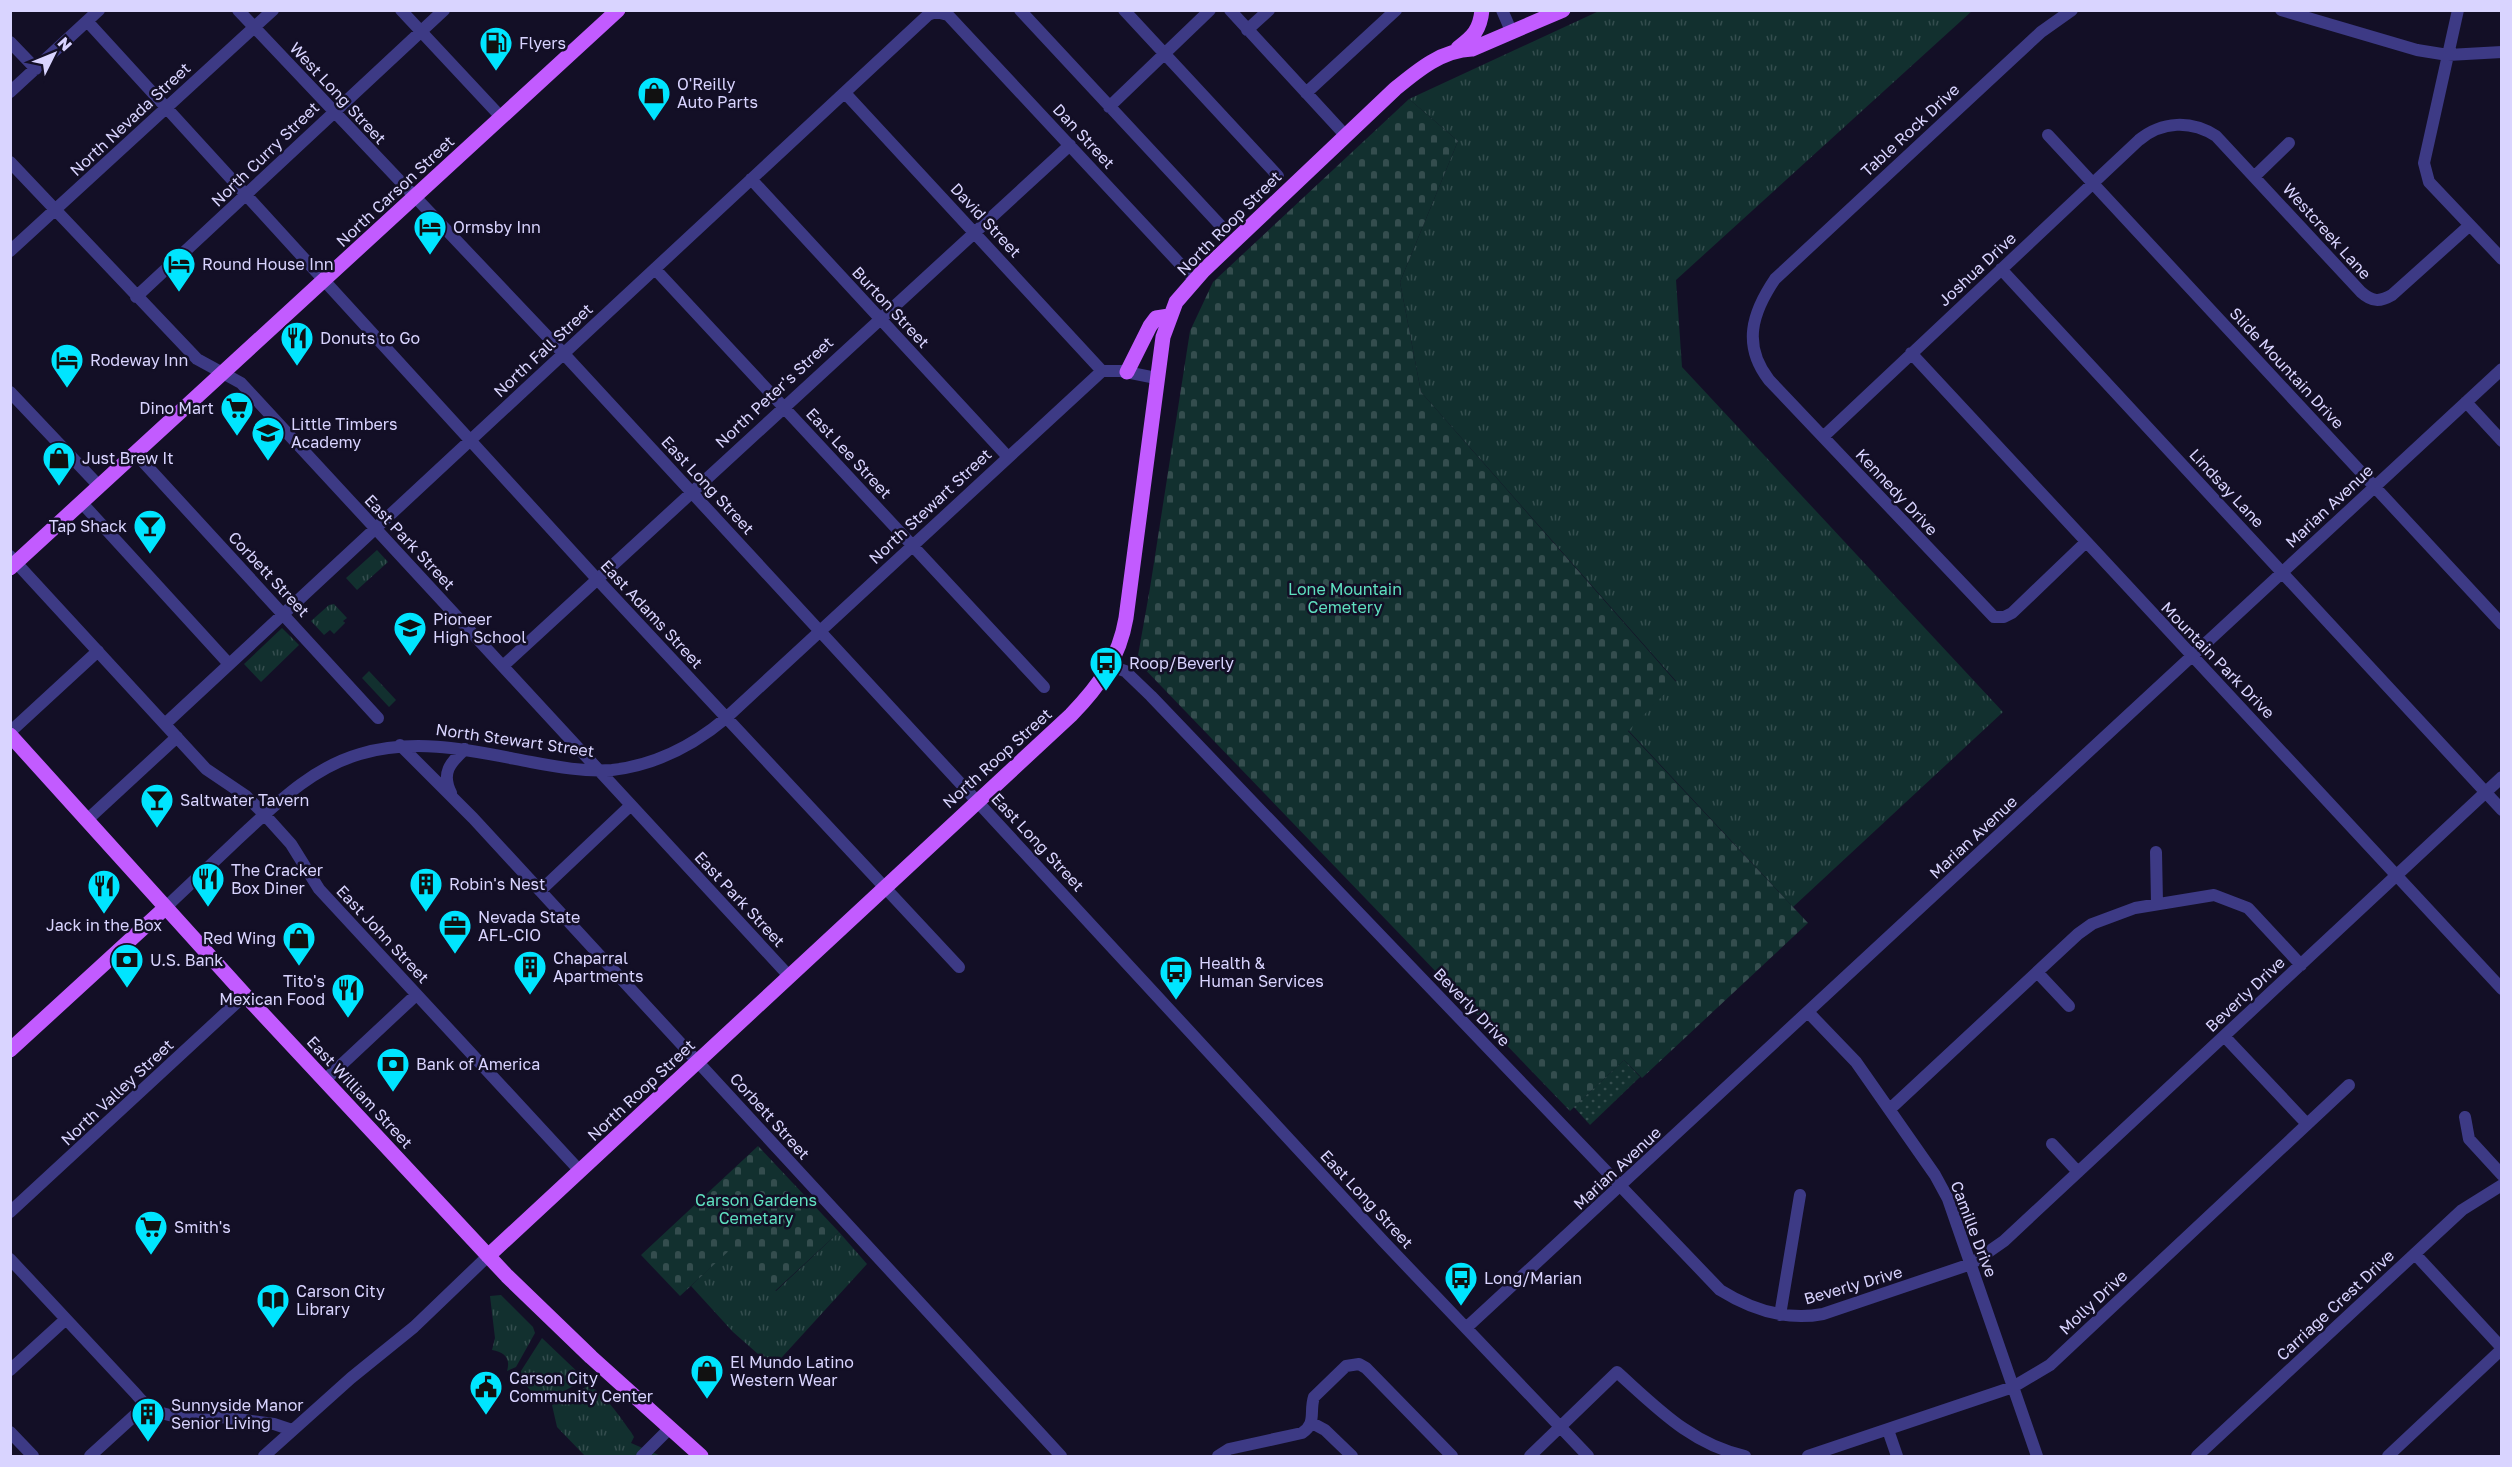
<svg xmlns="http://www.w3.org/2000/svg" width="2512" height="1467" font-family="'Golos Text',sans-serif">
<defs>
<pattern id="grass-tufts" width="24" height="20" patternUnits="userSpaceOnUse" patternTransform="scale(1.5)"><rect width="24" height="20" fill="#12302f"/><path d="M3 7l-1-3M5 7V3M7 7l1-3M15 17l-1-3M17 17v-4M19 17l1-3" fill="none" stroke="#344d4e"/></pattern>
<pattern id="cemetery-stones" width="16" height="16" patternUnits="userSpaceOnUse" patternTransform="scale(1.5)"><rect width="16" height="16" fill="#12302f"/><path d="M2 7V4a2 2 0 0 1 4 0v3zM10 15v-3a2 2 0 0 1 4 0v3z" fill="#344d4e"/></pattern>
<pattern id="garden-dots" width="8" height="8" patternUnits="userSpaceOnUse" patternTransform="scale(1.5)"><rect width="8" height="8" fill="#12302f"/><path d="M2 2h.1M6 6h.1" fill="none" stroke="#344d4e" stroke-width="1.8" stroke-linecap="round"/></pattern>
</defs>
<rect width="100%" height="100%" fill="#130f26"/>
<!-- grass -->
<path fill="url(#grass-tufts)" d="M1599,11H1972L1676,280L1682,367L2003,712L1793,907L1628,730L1676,681L1421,392L1400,282L1458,141L1409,99Z
M377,550L388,562L357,590L346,578Z
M334,604L347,618L343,621L345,623L334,634L330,630L324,635L311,621L329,605Z
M282,628L299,645L261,682L244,664Z
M369,671L396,700L389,707L362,678Z
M839,1232L867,1264L773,1367L733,1332L691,1286L733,1246L776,1291Z
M501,1295L533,1327L535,1333L516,1367L507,1371C511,1358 504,1352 492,1350L495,1338L490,1296Z
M542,1338L585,1379L549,1400C536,1400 521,1383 521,1371Z
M588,1386C602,1389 622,1420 631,1432L634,1437L631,1443L661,1456H585L557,1427L552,1405Z"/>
<!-- cemetery -->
<path fill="url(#cemetery-stones)" d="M1409,99L1458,141L1400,282L1421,392L1676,682L1628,731L1808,923L1642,1078L1624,1060L1570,1111L1137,661L1150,588L1190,331L1213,282Z
M758,1146L839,1232L775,1291L733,1247L680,1296L641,1255Z"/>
<!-- garden -->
<path fill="url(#garden-dots)" d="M1624,1060L1640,1077L1590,1125L1574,1107Z"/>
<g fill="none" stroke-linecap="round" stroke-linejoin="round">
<!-- minor -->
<path stroke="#3d3a85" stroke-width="12" d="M238,10L563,353L1384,1242L1588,1456
M401,10L501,117
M1020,10L1221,226
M1124,10L1278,176
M1230,10L1346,136
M1502,10L1512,33
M2072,10L2041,32L1775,279C1752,313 1742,345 1769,380L1994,617H2004L2012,613L2086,542
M2281,10L2417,50L2448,55L2502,52
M2458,10L2424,163L2429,182L2502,259
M87,21L597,579L959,967
M1247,30L1269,10
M10,42L36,69
M10,92L99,10
M845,93L1102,371
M1306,93L1396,10
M1109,107L1210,10
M2048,135L2502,624
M10,162L197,359L241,383L789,976
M2255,176L2289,143
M751,179L1008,457
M10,251L273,10
M655,269L1044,687
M2001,269L2502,810
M136,297L444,10
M1911,353L2502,989
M10,392L99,486
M2466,402L2502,441
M1823,437L2139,140C2162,121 2191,120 2216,136L2361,292C2372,302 2380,302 2392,295L2470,225
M135,453L378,718
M81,502L229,664
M10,556L206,769L246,796L264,814L291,844L319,889L580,1171
M503,666L1070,145
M1111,666L1125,671L1151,696L1720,1290C1752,1310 1786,1321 1823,1314L1971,1264L2004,1241L2502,777
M165,724L928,15L936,12L948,15L1195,280
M10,732L98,651
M400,745L473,818L1061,1456
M451,793C441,773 450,763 465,749
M87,820L177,737
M2156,852L2157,903
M540,891L631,805
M165,908C190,884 214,862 238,839C275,805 311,768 360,754C418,737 473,751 531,762C557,767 585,772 612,770C655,765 694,745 726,718L1102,371H1121L1156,378
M2037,972L2069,1006
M1808,1012L1856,1062L1935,1175L1948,1199L2037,1456
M2224,1036L2307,1124
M325,1080L416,995
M1890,1109L2078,934L2092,924L2135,908L2214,895L2248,908L2301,965
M2465,1117L2469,1139L2502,1175
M2052,1144L2078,1172
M10,1212L245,995
M2415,1254L2502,1348
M10,1259L135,1393C140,1399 145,1405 152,1409C164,1416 209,1423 221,1417L274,1424L292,1430
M1780,1315L1800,1195
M1466,1328L2502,369
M10,1370L66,1319
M1312,1423L1325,1430L1352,1456
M1888,1430L1897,1456
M10,1432L33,1456
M90,1456L146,1405
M264,1456L351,1378L414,1327L488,1256
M642,1456L669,1429
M1218,1456L1229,1449L1302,1433C1317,1423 1309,1412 1314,1397L1346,1366L1359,1364L1366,1368L1452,1456
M1530,1456L1617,1372C1656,1407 1692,1445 1745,1456
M1808,1456L2013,1387L2050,1365L2349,1085
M2197,1456L2462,1210L2502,1185
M2388,1456L2502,1349"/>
<!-- major -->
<path stroke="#c25bff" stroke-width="15" d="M1458,48C1473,37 1480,30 1482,10
M1127,372L1150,326L1156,318L1169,316
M10,568L618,10
M10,735L245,995L507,1276L591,1357L701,1456
M10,1050L165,908
M488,1256L1071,715C1099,686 1119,659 1126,618L1163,337L1176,302L1203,271L1395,89C1418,70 1442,50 1472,49L1563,10"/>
</g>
<!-- icons -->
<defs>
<g id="fuel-pin" transform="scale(1.725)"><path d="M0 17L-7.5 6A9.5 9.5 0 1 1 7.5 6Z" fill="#00e5ff" stroke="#130f26"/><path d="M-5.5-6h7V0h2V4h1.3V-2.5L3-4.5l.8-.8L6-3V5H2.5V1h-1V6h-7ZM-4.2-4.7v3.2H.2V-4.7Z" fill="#111"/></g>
<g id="shop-pin" transform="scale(1.725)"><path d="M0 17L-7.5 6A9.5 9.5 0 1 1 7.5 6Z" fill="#00e5ff" stroke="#130f26"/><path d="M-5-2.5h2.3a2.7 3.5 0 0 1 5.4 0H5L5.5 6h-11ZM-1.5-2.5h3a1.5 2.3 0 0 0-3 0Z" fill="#111"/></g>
<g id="hotel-pin" transform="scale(1.725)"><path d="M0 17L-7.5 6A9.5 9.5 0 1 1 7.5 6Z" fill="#00e5ff" stroke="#130f26"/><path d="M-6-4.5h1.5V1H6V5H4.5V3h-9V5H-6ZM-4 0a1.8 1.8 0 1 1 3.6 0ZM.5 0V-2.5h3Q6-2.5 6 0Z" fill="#111"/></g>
<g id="restaurant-pin" transform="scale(1.725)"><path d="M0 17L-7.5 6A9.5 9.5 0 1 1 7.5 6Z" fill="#00e5ff" stroke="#130f26"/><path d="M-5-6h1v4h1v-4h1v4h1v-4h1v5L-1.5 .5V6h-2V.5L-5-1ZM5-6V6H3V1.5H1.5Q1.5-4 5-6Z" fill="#111"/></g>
<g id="supermarket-pin" transform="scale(1.725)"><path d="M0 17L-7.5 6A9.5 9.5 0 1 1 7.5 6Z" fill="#00e5ff" stroke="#130f26"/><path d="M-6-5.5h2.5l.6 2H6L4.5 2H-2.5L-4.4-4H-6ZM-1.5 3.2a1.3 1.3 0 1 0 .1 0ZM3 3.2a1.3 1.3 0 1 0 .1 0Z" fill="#111"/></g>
<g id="school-pin" transform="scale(1.725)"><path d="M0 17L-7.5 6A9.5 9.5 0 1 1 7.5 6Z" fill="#00e5ff" stroke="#130f26"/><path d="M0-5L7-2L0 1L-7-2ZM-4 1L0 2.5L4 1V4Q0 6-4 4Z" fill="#111"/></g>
<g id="bar-pin" transform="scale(1.725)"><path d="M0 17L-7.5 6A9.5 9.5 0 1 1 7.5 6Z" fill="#00e5ff" stroke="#130f26"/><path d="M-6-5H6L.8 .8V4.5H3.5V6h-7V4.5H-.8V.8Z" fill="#111"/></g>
<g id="bus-pin" transform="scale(1.725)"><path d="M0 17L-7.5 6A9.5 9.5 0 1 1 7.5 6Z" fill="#00e5ff" stroke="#130f26"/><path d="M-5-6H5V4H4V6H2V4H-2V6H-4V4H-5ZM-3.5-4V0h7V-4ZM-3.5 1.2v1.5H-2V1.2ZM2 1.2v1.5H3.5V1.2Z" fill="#111"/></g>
<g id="building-pin" transform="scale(1.725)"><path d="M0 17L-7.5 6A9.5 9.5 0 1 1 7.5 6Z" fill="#00e5ff" stroke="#130f26"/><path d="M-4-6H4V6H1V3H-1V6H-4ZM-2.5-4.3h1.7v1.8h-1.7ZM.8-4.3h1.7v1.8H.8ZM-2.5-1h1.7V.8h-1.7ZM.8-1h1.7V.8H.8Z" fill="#111"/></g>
<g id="office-pin" transform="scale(1.725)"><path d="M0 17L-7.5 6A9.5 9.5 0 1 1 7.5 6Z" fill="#00e5ff" stroke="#130f26"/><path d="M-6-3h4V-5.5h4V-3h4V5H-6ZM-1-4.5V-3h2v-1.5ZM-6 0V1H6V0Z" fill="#111"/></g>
<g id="bank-pin" transform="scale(1.725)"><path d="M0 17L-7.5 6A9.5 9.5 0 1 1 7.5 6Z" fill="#00e5ff" stroke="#130f26"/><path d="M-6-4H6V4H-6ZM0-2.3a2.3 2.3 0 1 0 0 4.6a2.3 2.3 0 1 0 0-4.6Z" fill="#111"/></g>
<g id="library-pin" transform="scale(1.725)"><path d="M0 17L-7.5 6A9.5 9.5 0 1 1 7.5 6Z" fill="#00e5ff" stroke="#130f26"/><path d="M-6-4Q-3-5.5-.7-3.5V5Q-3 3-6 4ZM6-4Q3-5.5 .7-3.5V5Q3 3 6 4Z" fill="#111"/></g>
<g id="civic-pin" transform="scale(1.725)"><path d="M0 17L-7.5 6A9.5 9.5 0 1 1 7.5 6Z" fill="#00e5ff" stroke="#130f26"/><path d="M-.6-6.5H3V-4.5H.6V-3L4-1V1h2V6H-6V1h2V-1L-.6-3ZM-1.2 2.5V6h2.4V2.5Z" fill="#111"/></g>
</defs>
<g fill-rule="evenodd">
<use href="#fuel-pin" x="496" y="43"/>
<use href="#shop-pin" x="654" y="93"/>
<use href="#hotel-pin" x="430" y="227"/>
<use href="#hotel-pin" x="179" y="264"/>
<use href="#restaurant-pin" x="297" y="338"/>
<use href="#hotel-pin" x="67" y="360"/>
<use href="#supermarket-pin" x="237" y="408"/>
<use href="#school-pin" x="268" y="433"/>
<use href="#shop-pin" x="59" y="458"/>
<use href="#bar-pin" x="150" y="526"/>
<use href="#school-pin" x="410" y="628"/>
<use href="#bus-pin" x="1106" y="663"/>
<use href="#bar-pin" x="157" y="800"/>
<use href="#restaurant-pin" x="208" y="879"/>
<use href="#building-pin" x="426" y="884"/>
<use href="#restaurant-pin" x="104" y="886"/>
<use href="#office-pin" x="455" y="926"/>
<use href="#shop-pin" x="299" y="938"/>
<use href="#bank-pin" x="127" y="960"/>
<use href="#building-pin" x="530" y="967"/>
<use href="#bus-pin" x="1176" y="972"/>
<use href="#restaurant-pin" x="348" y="990"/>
<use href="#bank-pin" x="393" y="1064"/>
<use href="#supermarket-pin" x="151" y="1227"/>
<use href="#bus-pin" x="1461" y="1278"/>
<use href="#library-pin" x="273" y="1300"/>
<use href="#shop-pin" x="707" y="1371"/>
<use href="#civic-pin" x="486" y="1387"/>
<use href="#building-pin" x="148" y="1414"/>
</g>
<g text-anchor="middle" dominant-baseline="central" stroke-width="5" stroke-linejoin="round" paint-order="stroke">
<!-- poi labels -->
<g font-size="16" fill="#d9d4ff" stroke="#130f26" text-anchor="start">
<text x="519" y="43">Flyers</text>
<text x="677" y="84">O'Reilly<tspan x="677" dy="18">Auto Parts</tspan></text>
<text x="453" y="227">Ormsby Inn</text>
<text x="202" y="264">Round House Inn</text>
<text x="320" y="338">Donuts to Go</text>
<text x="90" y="360">Rodeway Inn</text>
<text x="214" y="408" text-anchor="end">Dino Mart</text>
<text x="291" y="424">Little Timbers<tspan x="291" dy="18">Academy</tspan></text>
<text x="82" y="458">Just Brew It</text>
<text x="127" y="526" text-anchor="end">Tap Shack</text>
<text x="433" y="619">Pioneer<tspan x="433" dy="18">High School</tspan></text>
<text x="1129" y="663">Roop/Beverly</text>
<text x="180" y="800">Saltwater Tavern</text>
<text x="231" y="870">The Cracker<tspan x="231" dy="18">Box Diner</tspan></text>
<text x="449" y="884">Robin's Nest</text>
<text x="478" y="917">Nevada State<tspan x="478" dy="18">AFL-CIO</tspan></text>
<text x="104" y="925" text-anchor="middle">Jack in the Box</text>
<text x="276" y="938" text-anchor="end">Red Wing</text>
<text x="553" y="958">Chaparral<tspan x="553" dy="18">Apartments</tspan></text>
<text x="150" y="960">U.S. Bank</text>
<text x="1199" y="963">Health &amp;<tspan x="1199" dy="18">Human Services</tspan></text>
<text x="325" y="981" text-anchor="end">Tito's<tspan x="325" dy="18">Mexican Food</tspan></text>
<text x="416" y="1064">Bank of America</text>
<text x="174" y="1227">Smith's</text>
<text x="1484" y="1278">Long/Marian</text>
<text x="296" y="1291">Carson City<tspan x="296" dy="18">Library</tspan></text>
<text x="730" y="1362">El Mundo Latino<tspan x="730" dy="18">Western Wear</tspan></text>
<text x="509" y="1378">Carson City<tspan x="509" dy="18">Community Center</tspan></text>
<text x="171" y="1405">Sunnyside Manor<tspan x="171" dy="18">Senior Living</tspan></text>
</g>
<!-- street labels -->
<g font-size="16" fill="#d9d4ff" stroke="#130f26">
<text transform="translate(338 93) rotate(47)">West Long Street</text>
<text transform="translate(130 119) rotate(-43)">North Nevada Street</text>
<text transform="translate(1910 130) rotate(-43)">Table Rock Drive</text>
<text transform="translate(1084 136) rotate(47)">Dan Street</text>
<text transform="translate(265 154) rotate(-44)">North Curry Street</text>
<text transform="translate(395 191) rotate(-43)">North Carson Street</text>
<text transform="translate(986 220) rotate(47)">David Street</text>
<text transform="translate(1229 223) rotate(-45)">North Roop Street</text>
<text transform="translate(2327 231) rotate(48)">Westcreek Lane</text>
<text transform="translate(1977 269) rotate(-43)">Joshua Drive</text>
<text transform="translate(891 307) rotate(47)">Burton Street</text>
<text transform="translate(543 350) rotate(-43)">North Fall Street</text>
<text transform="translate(2287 368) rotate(47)">Slide Mountain Drive</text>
<text transform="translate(774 392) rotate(-43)">North Peter's Street</text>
<text transform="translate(849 453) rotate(47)">East Lee Street</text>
<text transform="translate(708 485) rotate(47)">East Long Street</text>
<text transform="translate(2227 488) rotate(47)">Lindsay Lane</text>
<text transform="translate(1897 492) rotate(47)">Kennedy Drive</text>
<text transform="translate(930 506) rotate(-43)">North Stewart Street</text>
<text transform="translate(2329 506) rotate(-43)">Marian Avenue</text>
<text transform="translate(410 542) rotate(47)">East Park Street</text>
<text transform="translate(269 574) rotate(47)">Corbett Street</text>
<text transform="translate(652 614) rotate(47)">East Adams Street</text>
<text transform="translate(2218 660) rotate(46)">Mountain Park Drive</text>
<text transform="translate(515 740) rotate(8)">North Stewart Street</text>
<text transform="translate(997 758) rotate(-42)">North Roop Street</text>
<text transform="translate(1973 837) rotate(-43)">Marian Avenue</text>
<text transform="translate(1038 842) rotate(47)">East Long Street</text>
<text transform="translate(740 899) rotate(47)">East Park Street</text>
<text transform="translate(383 934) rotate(47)">East John Street</text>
<text transform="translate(2245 994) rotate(-43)">Beverly Drive</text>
<text transform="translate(1472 1007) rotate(46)">Beverly Drive</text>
<text transform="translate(641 1090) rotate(-43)">North Roop Street</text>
<text transform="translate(117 1092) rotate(-43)">North Valley Street</text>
<text transform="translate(360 1092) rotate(47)">East William Street</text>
<text transform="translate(770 1116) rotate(48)">Corbett Street</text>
<text transform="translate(1617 1168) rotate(-43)">Marian Avenue</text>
<text transform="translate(1367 1199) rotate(47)">East Long Street</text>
<text transform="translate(1974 1229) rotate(69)">Camille Drive</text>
<text transform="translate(1853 1285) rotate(-16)">Beverly Drive</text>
<text transform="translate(2093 1302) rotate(-43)">Molly Drive</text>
<text transform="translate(2335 1305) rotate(-43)">Carriage Crest Drive</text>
</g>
<!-- park labels -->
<g font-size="16" fill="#5fe0c0" stroke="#130f26">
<text x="1345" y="589">Lone Mountain<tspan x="1345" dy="18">Cemetery</tspan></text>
<text x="756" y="1200">Carson Gardens<tspan x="756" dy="18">Cemetary</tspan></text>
</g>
</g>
<!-- border -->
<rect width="2512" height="1467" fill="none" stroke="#d9d4ff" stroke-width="24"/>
<!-- north arrow -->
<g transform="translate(54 54) rotate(47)" stroke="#130f26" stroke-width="4.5" paint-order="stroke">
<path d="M0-4.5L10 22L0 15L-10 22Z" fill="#d9d4ff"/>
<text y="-9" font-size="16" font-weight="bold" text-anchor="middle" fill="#d9d4ff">N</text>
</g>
</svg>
